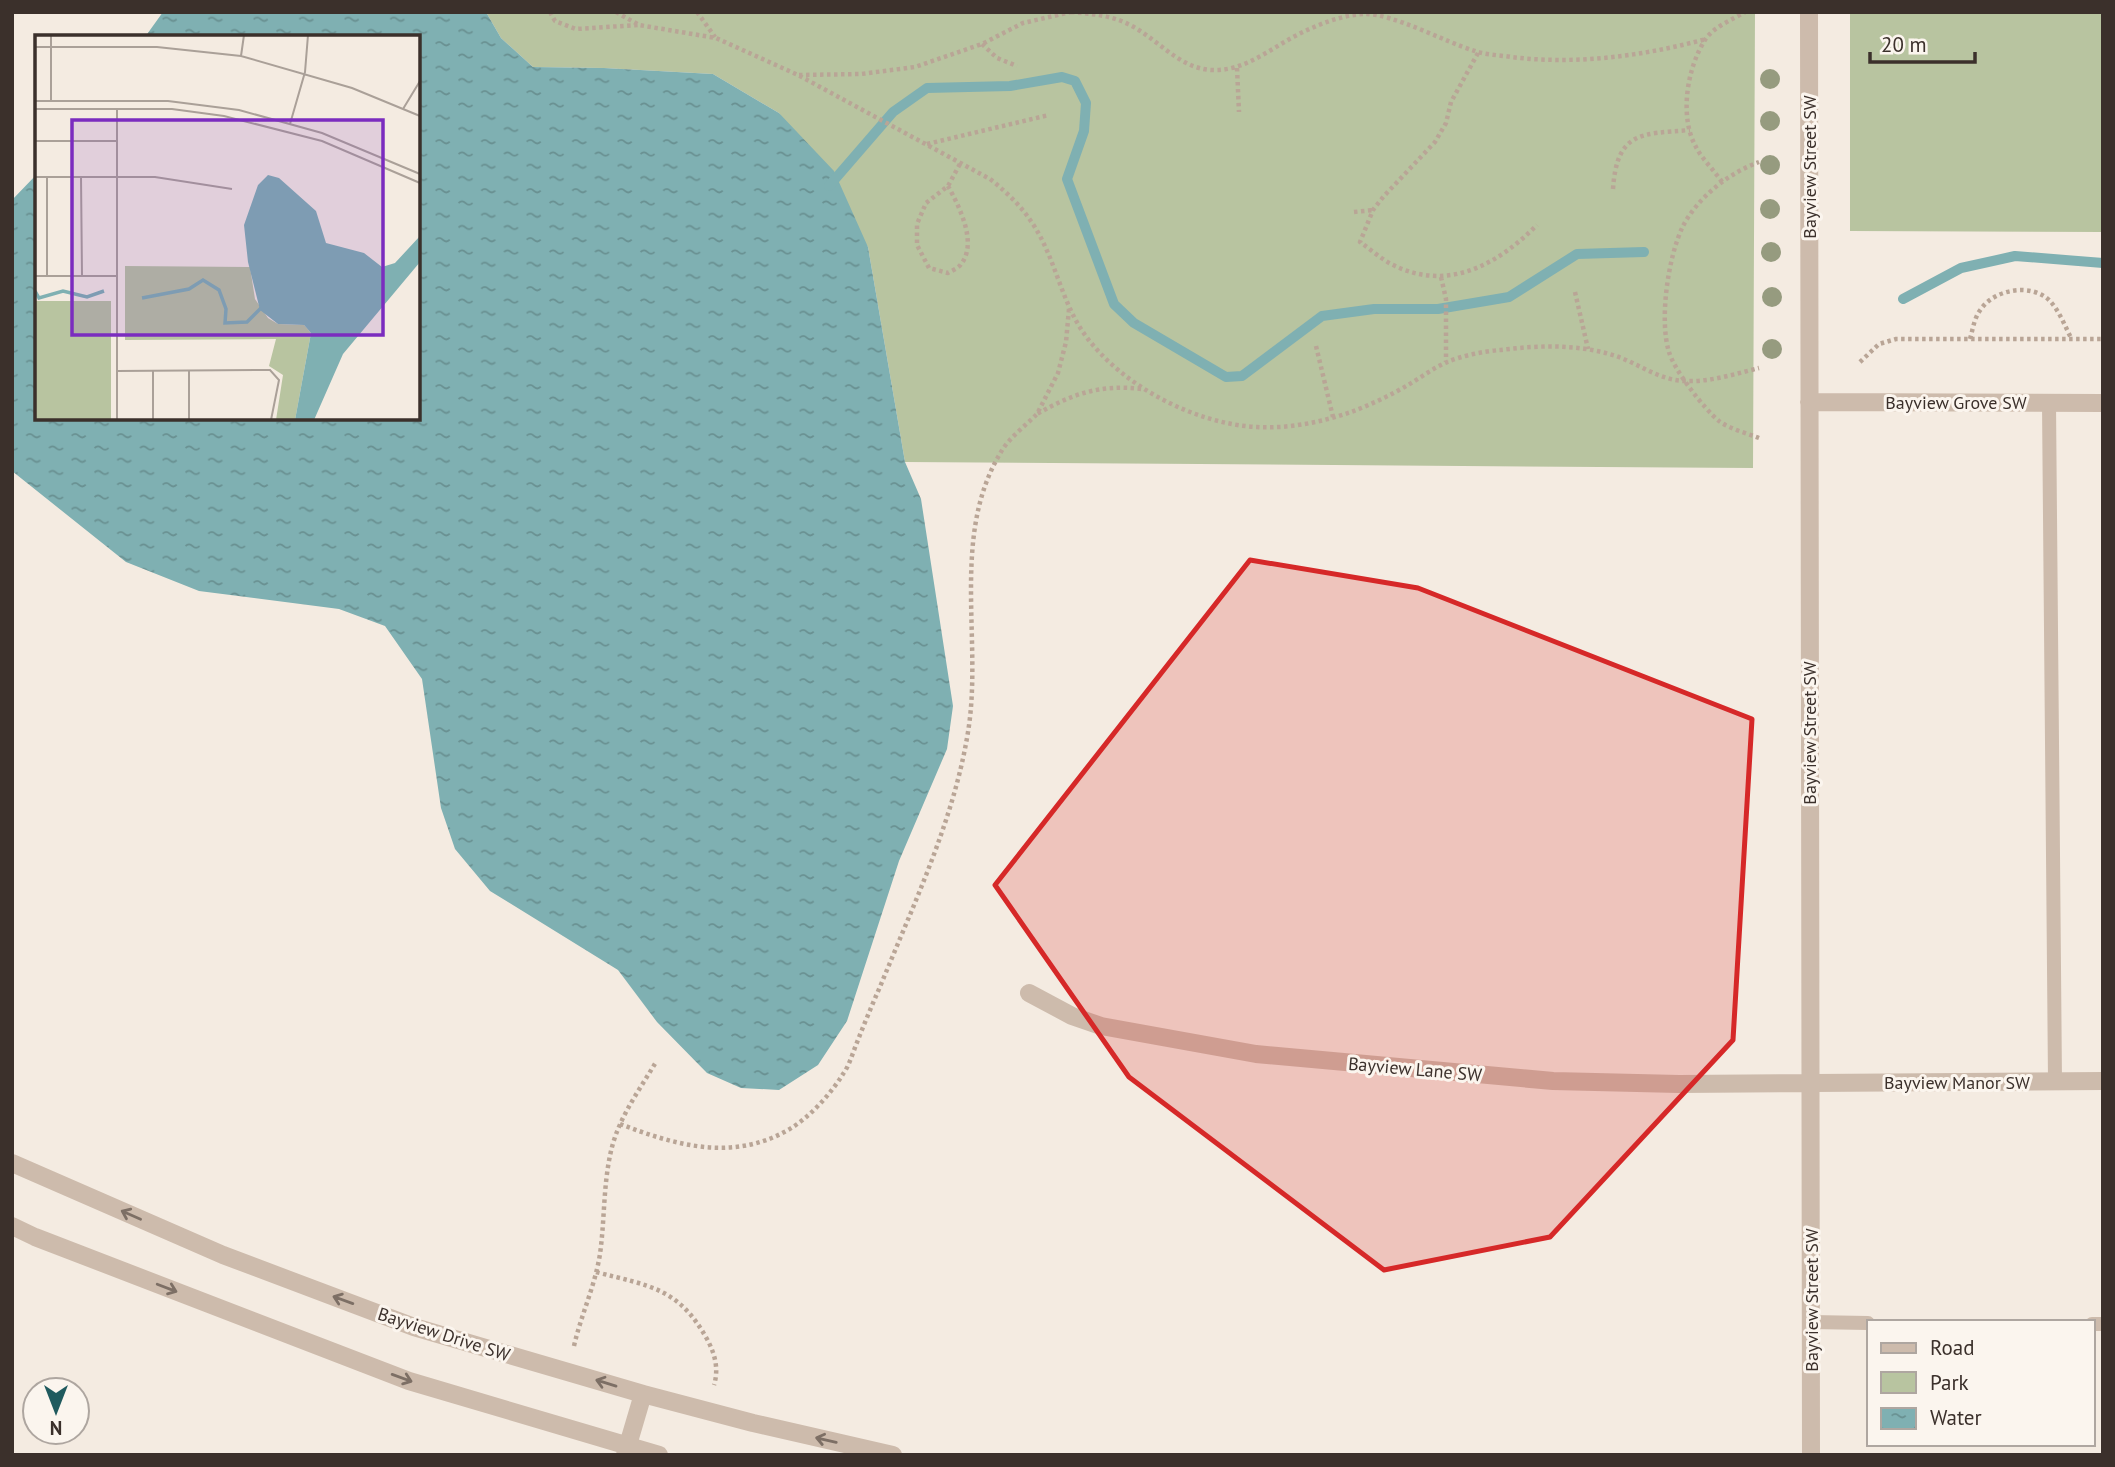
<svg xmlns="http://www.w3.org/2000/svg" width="2115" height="1467" font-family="'PT Sans',sans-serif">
<defs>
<pattern id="water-ripples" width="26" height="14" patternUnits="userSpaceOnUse" patternTransform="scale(1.75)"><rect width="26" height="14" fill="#7fb0b2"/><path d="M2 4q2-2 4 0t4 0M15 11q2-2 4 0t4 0" fill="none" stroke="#699091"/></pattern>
</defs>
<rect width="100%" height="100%" fill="#f4ebe1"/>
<!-- park -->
<path fill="#b8c4a0" d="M486,12H1755L1753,468L905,462L868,247L779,113L713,74L604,68L533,67L501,38Z
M1850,12H2103V232L1850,231Z"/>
<!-- water -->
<path fill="url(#water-ripples)" d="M163,12H486L501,38L533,67L604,68L713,74L779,113L834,171L868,247L905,462L921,499L953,706L947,749L899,861L847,1021L818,1065L779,1090L741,1088L707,1073L657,1022L618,970L490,891L455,849L441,808L422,679L385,626L339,609L199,591L126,562L12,471V200L37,174V418H418V37H145Z"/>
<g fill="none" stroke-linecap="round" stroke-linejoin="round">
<!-- stream -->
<path stroke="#7fb0b2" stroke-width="10" d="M829,186L893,112L927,88L1010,86L1062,77L1075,81L1086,103L1084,131L1067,179L1114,304L1134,323L1226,377L1242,376L1322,316L1374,309H1438L1509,297L1577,254L1644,252
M1903,299L1961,268L2015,256L2103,263"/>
<!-- path -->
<path stroke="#b9a596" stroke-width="4.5" stroke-dasharray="3.5 3.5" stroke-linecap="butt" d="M550,12L555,21L576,29L638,25
M616,12L639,25L716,38L798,75L990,179C1009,194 1024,209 1036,229C1056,262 1062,303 1085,335C1122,386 1195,424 1257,427C1288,429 1322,422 1351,412C1370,405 1391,395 1408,385C1420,378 1432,369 1445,363C1460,356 1484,351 1501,350C1540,345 1579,344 1616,356C1639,364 1661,381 1686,381C1710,382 1735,374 1759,368
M697,12L715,37
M1071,12C1091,14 1110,15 1128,24C1156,37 1178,68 1211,70C1246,72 1273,46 1303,32C1322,23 1343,15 1364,14C1392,13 1445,42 1475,51C1486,55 1499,55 1511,57C1577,65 1643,56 1706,39
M982,44L997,58L1017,66
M1478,53L1451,102L1446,123L1435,142L1384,196L1373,210L1360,242C1370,249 1380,258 1391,264C1447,293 1497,265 1537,225
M1237,68L1239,112
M799,75L861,74L915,67L982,44L1023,23L1071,12
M927,144L1049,115
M1722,182C1714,170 1702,159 1696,147C1679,117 1687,68 1705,40C1713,27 1732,20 1745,12
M948,186C959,206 978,243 961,264C959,268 951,271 948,273L929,268L917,245V224L926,203L948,186L961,162
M1613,189C1617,131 1641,134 1690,130
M1354,212L1373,210
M1441,277L1446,299V362
M1575,292L1588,349
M1069,309L1066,342L1058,373L1037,414C1072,394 1100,384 1142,389
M1970,339C1973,329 1974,318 1981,309C1995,289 2031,283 2049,300C2059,310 2065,326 2071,338
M1316,346L1333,417
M1860,362L1879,344L1896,339H2103
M1759,438C1746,433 1730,429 1719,421C1705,410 1674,370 1669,352C1659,320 1668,257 1683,226C1698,197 1729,173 1759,162
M620,1124C675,1145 732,1162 788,1130C809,1118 830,1095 843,1074C849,1066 852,1055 856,1045C864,1024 873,1003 882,982C915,901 954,819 968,732C983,641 950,536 1001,452C1009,438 1025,426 1037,414
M596,1272C649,1286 678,1287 707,1339C715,1354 719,1369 714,1385
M574,1346C581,1315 595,1286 600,1254C605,1218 603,1182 612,1147C620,1116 640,1089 656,1062"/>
<!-- service -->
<path stroke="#cdbbac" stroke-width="14" d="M2049,403L2055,1081
M1811,1322L1868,1323
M2092,1324H2103"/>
<!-- minor -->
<path stroke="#cdbbac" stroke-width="18" d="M1809,12L1811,1455
M1809,402L2103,403
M1029,993L1072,1016L1101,1026L1256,1054L1553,1081L1679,1084L2103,1081
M12,1163L223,1255L414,1327L643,1394L753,1423L893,1455
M12,1226L35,1237L409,1381L659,1455
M625,1455L643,1394"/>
</g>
<!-- trees -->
<g fill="#969b7f">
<circle cx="1770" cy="79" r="10"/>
<circle cx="1770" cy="121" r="10"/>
<circle cx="1770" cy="165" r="10"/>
<circle cx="1770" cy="209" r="10"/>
<circle cx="1771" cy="252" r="10"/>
<circle cx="1772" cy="297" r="10"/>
<circle cx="1772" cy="349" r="10"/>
</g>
<!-- one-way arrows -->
<defs><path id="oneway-shaft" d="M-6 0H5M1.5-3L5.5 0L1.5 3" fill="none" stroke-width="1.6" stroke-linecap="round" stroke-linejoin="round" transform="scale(1.75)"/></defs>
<g stroke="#7d6f65">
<use href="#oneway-shaft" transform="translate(131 1215) rotate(-156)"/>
<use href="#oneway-shaft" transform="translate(167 1288) rotate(21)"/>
<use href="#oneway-shaft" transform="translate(343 1300) rotate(-160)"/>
<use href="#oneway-shaft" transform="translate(402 1378) rotate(20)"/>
<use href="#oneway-shaft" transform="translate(606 1383) rotate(-163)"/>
<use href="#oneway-shaft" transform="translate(826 1440) rotate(-167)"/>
</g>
<!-- marked area -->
<path fill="#d62828" fill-opacity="0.2" stroke="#d62828" stroke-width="5" stroke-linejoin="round" d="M1250,560L1418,588L1752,719L1733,1040L1550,1237L1384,1270L1129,1077L995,885Z"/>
<g text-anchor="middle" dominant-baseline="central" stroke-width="6" stroke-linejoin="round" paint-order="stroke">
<!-- street labels -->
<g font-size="18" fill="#3b302b" stroke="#fbf5ee">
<text transform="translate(1809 167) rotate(-90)">Bayview Street SW</text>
<text x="1956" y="402">Bayview Grove SW</text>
<text transform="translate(1809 733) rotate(-90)">Bayview Street SW</text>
<text transform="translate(1415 1069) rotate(5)">Bayview Lane SW</text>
<text x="1957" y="1082">Bayview Manor SW</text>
<text transform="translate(1811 1300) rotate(-90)">Bayview Street SW</text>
<text transform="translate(444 1334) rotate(18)">Bayview Drive SW</text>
</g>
</g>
<!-- overview -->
<g transform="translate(35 35)">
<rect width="385" height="385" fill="#f4ebe1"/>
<path d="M90,231L215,232L220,264L233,283L243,289L269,290L276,298L260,385H241L248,340L234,331L241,304L90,305ZM0,266H76V385H0Z" fill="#b8c4a0"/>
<path d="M233,140L244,143L281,176L291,208L329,218L347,232L360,228L385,201V227L308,319L279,385H260L276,298L269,290L243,289L225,275L213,227L209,190L223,150Z" fill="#7fb0b2"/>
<path fill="none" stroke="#7fb0b2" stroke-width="3.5" d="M0,256L4,263L28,256L52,262L69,256M107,263L154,254L168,245L184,255L191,274L190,288L212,287L226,273"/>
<path fill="none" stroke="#aaa098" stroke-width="2" d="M16,0V67M0,12H122L206,21L317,53L385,81M206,21L209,0M0,66H133L204,75L287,98L385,139M82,73V385M0,74H137L189,81L287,106L385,148M368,74L385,46M255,89L270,37L273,0M0,106H82M0,142H120L197,154M12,142V241M46,142L47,241M0,241H82M82,336L235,335L244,345L236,385M118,336V385M154,385V336"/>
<path fill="#7b2cbf" fill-opacity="0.15" stroke="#7b2cbf" stroke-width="3.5" d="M37,85H348V300H37Z"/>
<rect width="385" height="385" fill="none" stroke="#3b302b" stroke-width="3.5"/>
</g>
<!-- border -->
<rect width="2115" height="1467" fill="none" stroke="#3b302b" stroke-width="28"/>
<!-- legend -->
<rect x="1867" y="1320" width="228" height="126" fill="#fbf5ee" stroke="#aea6a0" stroke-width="2"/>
<rect x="1881" y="1343" width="35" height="10" fill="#cdbbac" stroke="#aea6a0" stroke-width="2"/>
<text x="1930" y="1355" font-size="21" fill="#3b302b">Road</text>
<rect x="1881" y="1372" width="35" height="21" fill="#b8c4a0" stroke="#aea6a0" stroke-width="2"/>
<text x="1930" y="1390" font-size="21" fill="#3b302b">Park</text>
<rect x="1881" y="1408" width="35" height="21" fill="url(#water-ripples)" stroke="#aea6a0" stroke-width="2"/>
<text x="1930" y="1425" font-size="21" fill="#3b302b">Water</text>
<!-- north arrow -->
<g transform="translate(56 1411) rotate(180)"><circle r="33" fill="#fbf5ee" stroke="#aea6a0" stroke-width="2"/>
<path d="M0-5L12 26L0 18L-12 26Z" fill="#1f5a5e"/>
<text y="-10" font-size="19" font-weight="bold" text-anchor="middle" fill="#3b302b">N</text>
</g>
<!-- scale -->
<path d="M1870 52v10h105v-10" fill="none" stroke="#3b302b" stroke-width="3.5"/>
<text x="1881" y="52" font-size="21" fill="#3b302b" stroke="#fbf5ee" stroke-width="5" paint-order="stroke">20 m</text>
</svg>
